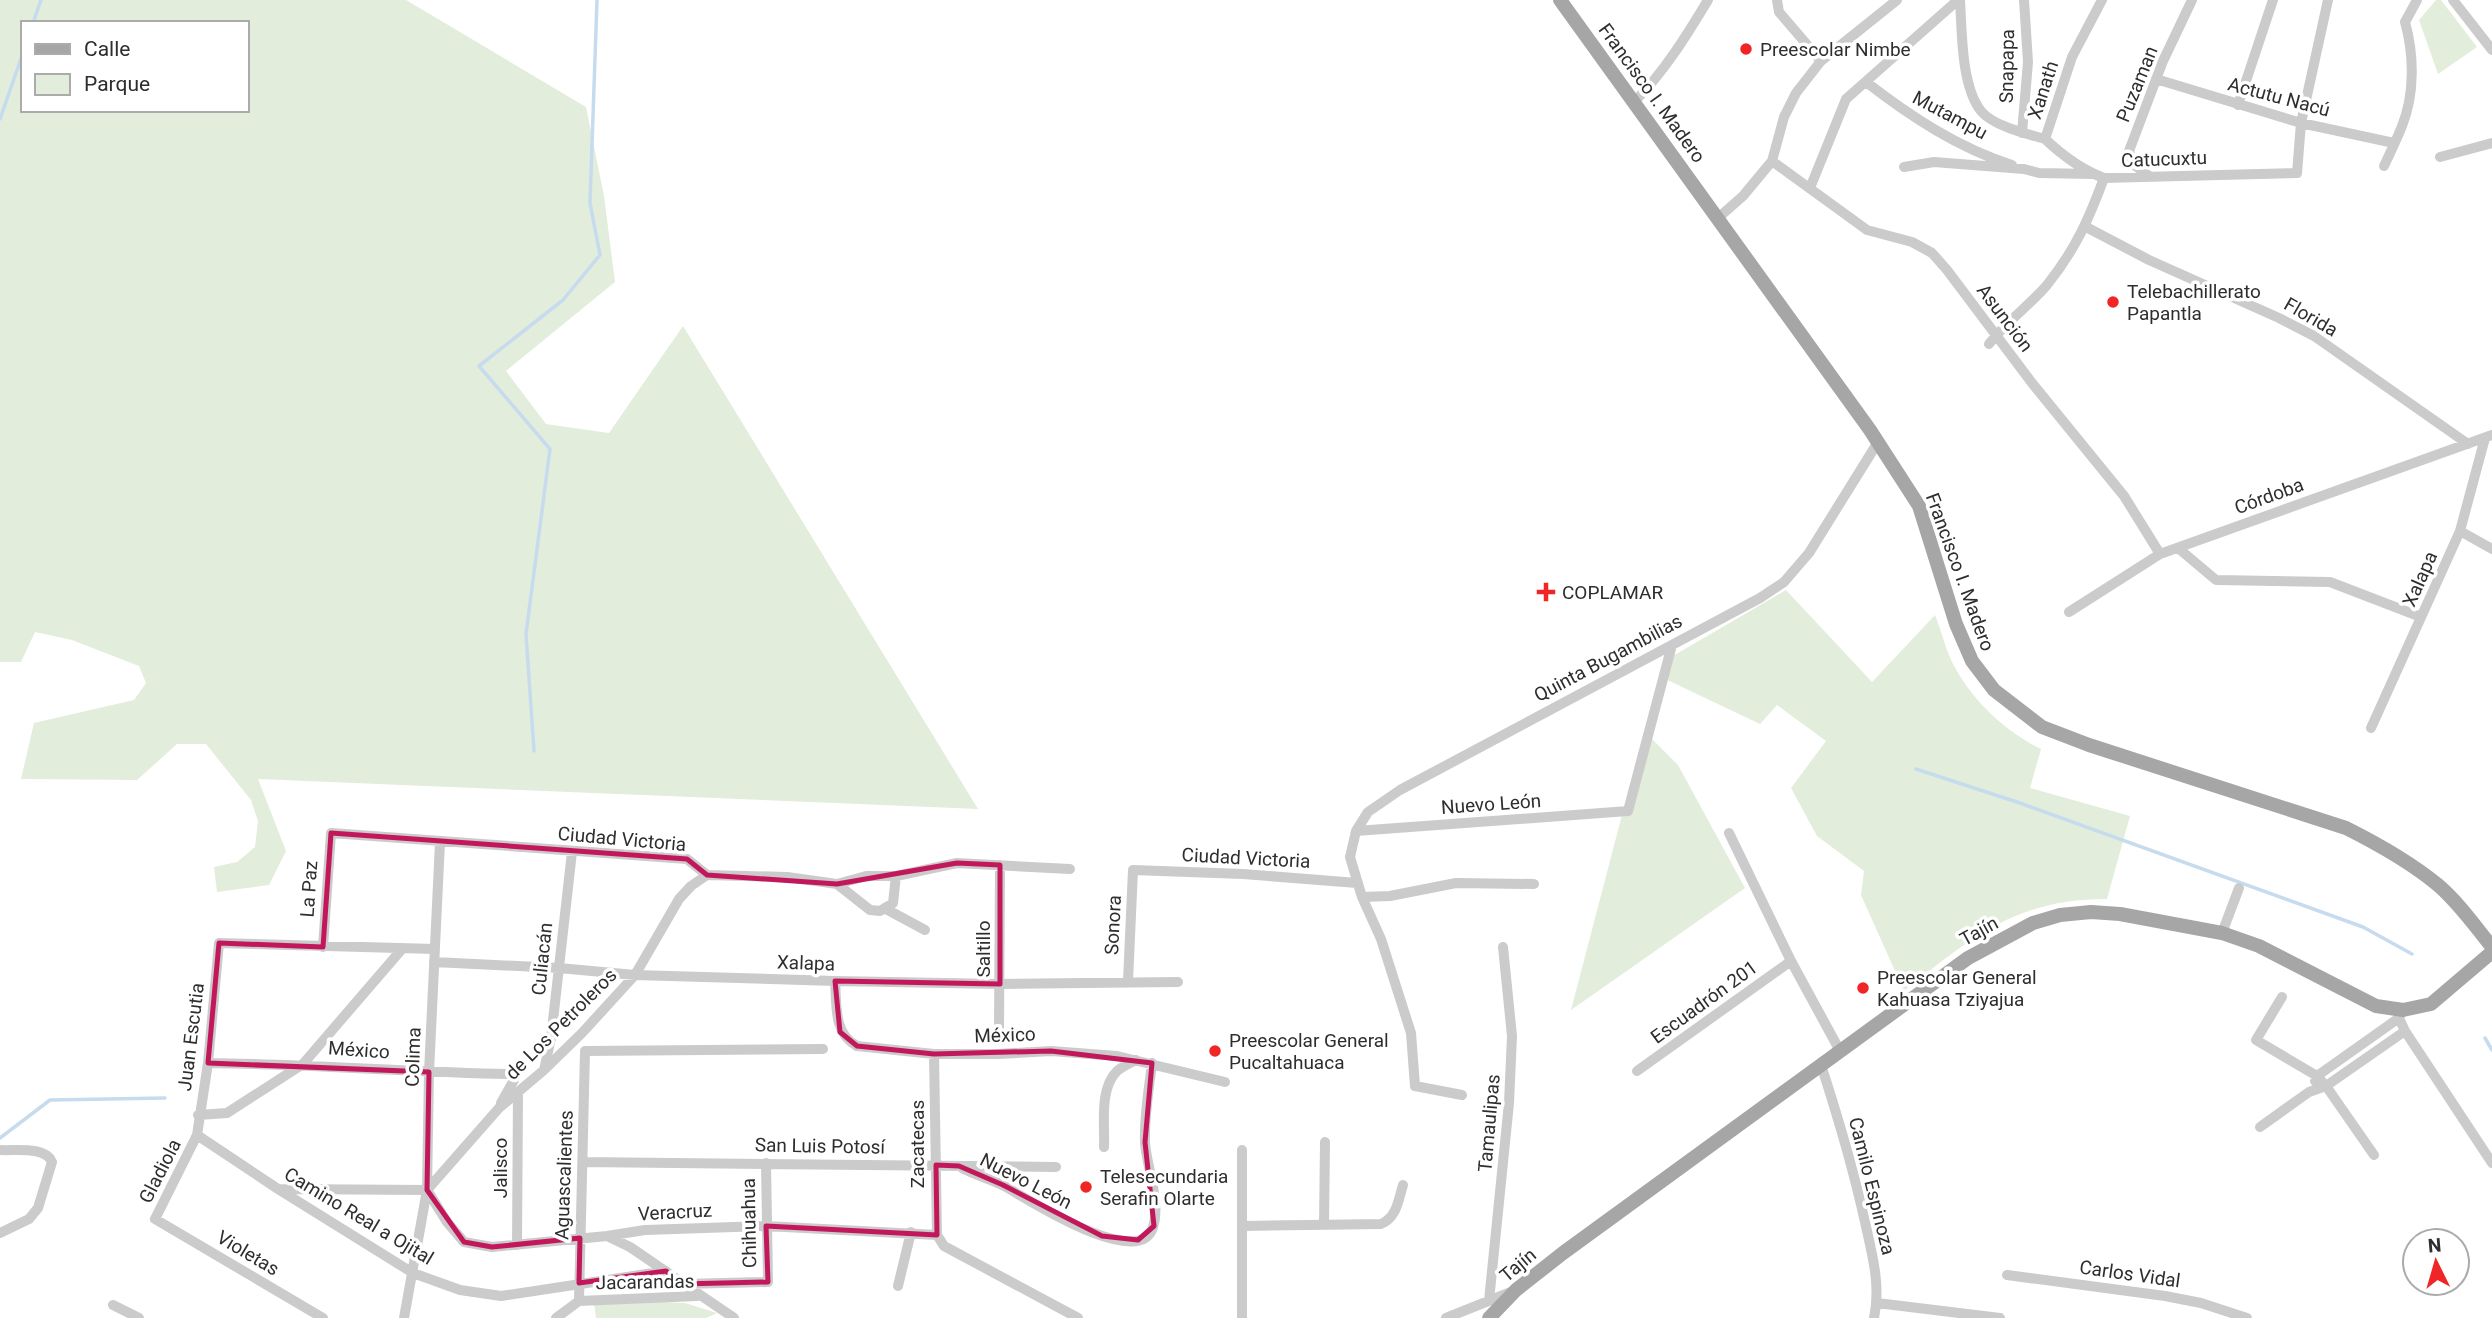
<svg xmlns="http://www.w3.org/2000/svg" width="2492" height="1318" font-family="Roboto,sans-serif">
<rect width="100%" height="100%" fill="#fff"/>
<!-- green -->
<path fill="#e3eddb" fill-rule="evenodd" d="M0,0H406L586,107L604,196L615,282L506,371L546,424L609,433L683,326L978,809L258,779L286,851L269,885L217,892L214,867L237,862L255,847L258,821L251,800L206,744H177L137,780L21,779L34,723L134,700L146,683L139,666L72,640L35,632L21,662H0ZM23,23H247V110H23Z
M2436,0H2441L2477,47L2438,74L2419,20Z
M1786,590L1872,682L1935,615C1941,630 1945,647 1952,662C1970,698 2004,731 2041,749L2030,788L2130,816L2107,899C2016,899 1972,937 1904,991L1861,895L1864,871L1817,836L1791,788L1826,741L1777,705L1760,724L1661,677L1666,660Z
M1644,731L1678,765L1745,888L1571,1010Z
M640,1301L685,1303L717,1313L706,1318H596L594,1302Z"/>
<g fill="none" stroke-linecap="round" stroke-linejoin="round">
<!-- stream -->
<path stroke="#c6dbee" stroke-width="3.5" d="M33,23L41,0
M0,119L23,53
M534,751L526,634L550,449L479,366L563,300L600,255L590,203L597,0
M1916,769L2020,803L2363,927L2412,954
M2485,1038L2492,1050
M0,1138L50,1100L165,1098"/>
<!-- minor -->
<path stroke="#cbcbcb" stroke-width="10" d="M1777,0L1779,12L1821,61
M1960,0C1962,31 1961,86 1981,111C1993,126 2027,134 2045,139L2072,57L2102,0
M2453,0L2492,50
M2156,79L2301,123L2394,143
M1866,82C1910,116 1958,148 2012,165
M1635,101C1664,72 1687,35 1708,0
M2238,105L2273,0
M2022,133L2028,62L2024,0
M2045,139C2062,155 2082,170 2104,178L2297,173L2301,123L2328,0
M2440,157L2492,143
M1772,161L1867,230L1912,242L1932,253L1947,270L2032,383L2124,496L2160,554
M2384,166C2390,153 2397,139 2402,126C2415,94 2414,54 2405,22L2417,0
M1904,167L1934,162L2024,169L2039,173L2092,174
M2149,176L2133,164L2129,151L2163,61L2192,0
M1810,188L1846,99L1958,0
M1718,218L1743,196L1772,161L1784,117L1796,93L1821,61L1897,0
M2086,227L2149,260L2279,318L2314,336L2468,444
M1989,344C2006,322 2029,306 2047,285C2075,250 2089,219 2104,178
M2460,531L2492,549
M2178,548L2216,580L2330,582L2421,617
M2069,612L2160,554L2492,435
M2371,728L2460,531L2485,438
M1356,831L1628,811L1672,645
M1729,833L1791,961L1840,1051
M837,884L870,910L880,911L893,903L896,876
M1362,897L1390,896L1456,883L1534,884
M886,909L925,930
M2222,933L2239,888
M323,947L331,833L687,859L707,875L787,877L837,884L866,876H896L957,863L1070,869
M434,962L559,968L635,975L835,981L1000,984L1178,982
M835,981C837,1006 833,1033 857,1046L934,1054H998L1051,1051L1117,1056L1225,1082
M1128,981L1133,870L1243,874L1357,883
M2282,997L2256,1040L2317,1076L2326,1086L2374,1155
M2403,1010L2399,1018L2405,1031L2492,1163
M999,1032L1000,865
M934,1054L937,1235L944,1246L1078,1318
M208,1063C308,1064 409,1072 509,1074L514,1076V1080L501,1103
M1821,1065C1838,1117 1853,1168 1865,1222C1872,1254 1881,1285 1874,1318
M544,1070L551,1038L572,852
M1637,1071L1791,961
M2315,1081L2317,1076L2399,1018
M1462,1095L1415,1086L1411,1033L1381,939L1362,897L1350,857L1356,831L1368,812L1400,790L1760,598L1784,582L1809,553L1878,442
M198,1115L227,1113L303,1064L402,949
M2260,1127L2309,1092L2326,1086L2405,1031
M197,1135L208,1063L219,943L435,949
M1104,1147C1105,1124 1099,1089 1117,1071C1123,1066 1130,1063 1136,1060
M0,1150C15,1151 46,1146 52,1162L38,1208L29,1219L0,1233
M1242,1150V1318
M583,1162L1056,1167
M962,1168C976,1176 992,1179 1006,1187C1027,1199 1140,1272 1153,1227C1161,1203 1147,1168 1145,1143C1144,1116 1149,1089 1152,1063
M279,1189L427,1190
M427,1190L447,1222L464,1242L492,1247L607,1236L645,1230L766,1226L937,1235
M427,1190L499,1108L544,1070L582,1033L635,975L679,899L691,886L707,875
M1324,1225L1325,1142
M1243,1226L1381,1224C1397,1217 1398,1201 1403,1185
M607,1236L630,1247L734,1318
M517,1245L518,1092
M2007,1275L2165,1296L2201,1303L2247,1318
M681,1284L768,1282L766,1163
M898,1286L911,1232
M579,1301L585,1051L823,1049
M1489,1301L1509,1103L1512,1036L1503,947
M1877,1303L2000,1318
M113,1305L139,1318
M323,1318L155,1219L197,1135L278,1189L413,1273L460,1290L501,1296L666,1271
M404,1318L427,1190L429,1072L440,842
M556,1318L579,1301L697,1296
M1446,1318L1511,1292"/>
<!-- major -->
<path stroke="#a6a6a6" stroke-width="14" d="M1560,0L1870,430L1919,506L1956,624L1972,661L1994,690L2042,727L2089,745L2346,828C2378,844 2410,862 2438,885C2459,903 2475,926 2492,947
M1489,1318L1516,1290L1563,1253L1968,958L2033,923L2060,915L2091,912L2120,914L2222,933L2259,946L2376,1006L2403,1010L2431,1004L2492,952"/>
</g>
<!-- marked area -->
<path fill="none" stroke="#c2185b" stroke-width="5" stroke-linejoin="round" d="M331,833L687,859L707,875L837,884L957,863L1000,865V984L835,981L840,1032L857,1046L934,1054L1051,1051L1152,1063L1145,1142L1154,1226L1138,1240L1102,1236L1003,1185L959,1166L936,1165L937,1235L766,1226L768,1282L681,1284L666,1271L579,1283L580,1238L492,1247L464,1242L427,1190L429,1072L208,1063L219,943L323,947Z"/>
<!-- markers -->
<g fill="#f02525" stroke="#fff" stroke-width="2.5">
<circle cx="1746" cy="49" r="7"/>
<circle cx="2113" cy="302" r="7"/>
<path d="M1542.5 581.5h7v7h7v7h-7v7h-7v-7h-7v-7h7z"/>
<circle cx="1863" cy="988" r="7"/>
<circle cx="1215" cy="1051" r="7"/>
<circle cx="1086" cy="1187" r="7"/>
</g>
<g text-anchor="middle" dominant-baseline="central" stroke-width="7" stroke-linejoin="round" paint-order="stroke">
<!-- poi labels -->
<g font-size="19" fill="#2e2e2e" stroke="#fff" text-anchor="start">
<text x="1760" y="49">Preescolar Nimbe</text>
<text x="2127" y="291">Telebachillerato<tspan x="2127" dy="22">Papantla</tspan></text>
<text x="1562" y="592">COPLAMAR</text>
<text x="1877" y="977">Preescolar General<tspan x="1877" dy="22">Kahuasa Tziyajua</tspan></text>
<text x="1229" y="1040">Preescolar General<tspan x="1229" dy="22">Pucaltahuaca</tspan></text>
<text x="1100" y="1176">Telesecundaria<tspan x="1100" dy="22">Serafin Olarte</tspan></text>
</g>
<!-- street labels -->
<g font-size="19" fill="#2e2e2e" stroke="#fff">
<text transform="translate(2007 66) rotate(-89)">Snapapa</text>
<text transform="translate(2137 84) rotate(-68)">Puzaman</text>
<text transform="translate(2043 90) rotate(-72)">Xanath</text>
<text transform="translate(1652 93) rotate(54)">Francisco I. Madero</text>
<text transform="translate(2279 97) rotate(15)">Actutu Nacú</text>
<text transform="translate(1950 115) rotate(28)">Mutampu</text>
<text transform="translate(2164 159) rotate(-2)">Catucuxtu</text>
<text transform="translate(2311 317) rotate(30)">Florida</text>
<text transform="translate(2005 318) rotate(53)">Asunción</text>
<text transform="translate(2269 496) rotate(-20)">Córdoba</text>
<text transform="translate(1960 572) rotate(70)">Francisco I. Madero</text>
<text transform="translate(2420 579) rotate(-66)">Xalapa</text>
<text transform="translate(1608 658) rotate(-28)">Quinta Bugambilias</text>
<text transform="translate(1491 804) rotate(-4)">Nuevo León</text>
<text transform="translate(622 839) rotate(5)">Ciudad Victoria</text>
<text transform="translate(1246 858) rotate(3)">Ciudad Victoria</text>
<text transform="translate(309 889) rotate(-86)">La Paz</text>
<text transform="translate(1113 925) rotate(-87)">Sonora</text>
<text transform="translate(1979 931) rotate(-29)">Tajín</text>
<text transform="translate(983 949) rotate(-90)">Saltillo</text>
<text transform="translate(542 959) rotate(-84)">Culiacán</text>
<text transform="translate(806 963) rotate(2)">Xalapa</text>
<text transform="translate(1704 1002) rotate(-36)">Escuadrón 201</text>
<text transform="translate(561 1024) rotate(-45)">de Los Petroleros</text>
<text transform="translate(1005 1035) rotate(-2)">México</text>
<text transform="translate(191 1037) rotate(-83)">Juan Escutia</text>
<text transform="translate(359 1050) rotate(4)">México</text>
<text transform="translate(413 1057) rotate(-88)">Colima</text>
<text transform="translate(1489 1123) rotate(-85)">Tamaulipas</text>
<text transform="translate(917 1144) rotate(-90)">Zacatecas</text>
<text transform="translate(820 1146) rotate(1)">San Luis Potosí</text>
<text transform="translate(500 1168) rotate(-90)">Jalisco</text>
<text transform="translate(160 1171) rotate(-63)">Gladiola</text>
<text transform="translate(564 1175) rotate(-88)">Aguascalientes</text>
<text transform="translate(1026 1181) rotate(27)">Nuevo León</text>
<text transform="translate(1872 1186) rotate(76)">Camilo Espinoza</text>
<text transform="translate(675 1212) rotate(-3)">Veracruz</text>
<text transform="translate(359 1216) rotate(31)">Camino Real a Ojital</text>
<text transform="translate(749 1223) rotate(-91)">Chihuahua</text>
<text transform="translate(248 1253) rotate(31)">Violetas</text>
<text transform="translate(1518 1265) rotate(-40)">Tajín</text>
<text transform="translate(2130 1274) rotate(8)">Carlos Vidal</text>
<text transform="translate(645 1282) rotate(-1)">Jacarandas</text>
</g>
</g>
<!-- legend -->
<rect x="21" y="21" width="228" height="91" fill="#ffffff" stroke="#ababab" stroke-width="2"/>
<rect x="35" y="44" width="35" height="10" fill="#a6a6a6" stroke="#ababab" stroke-width="2"/>
<text x="84" y="56" font-size="21" fill="#2e2e2e">Calle</text>
<rect x="35" y="74" width="35" height="21" fill="#e3eddb" stroke="#ababab" stroke-width="2"/>
<text x="84" y="91" font-size="21" fill="#2e2e2e">Parque</text>
<!-- north arrow -->
<g transform="translate(2436 1262) rotate(355)"><circle r="33" fill="#ffffff" stroke="#ababab" stroke-width="2"/>
<path d="M0-5L12 26L0 18L-12 26Z" fill="#f02525"/>
<text y="-10" font-size="19" font-weight="bold" text-anchor="middle" fill="#2e2e2e">N</text>
</g>
</svg>
